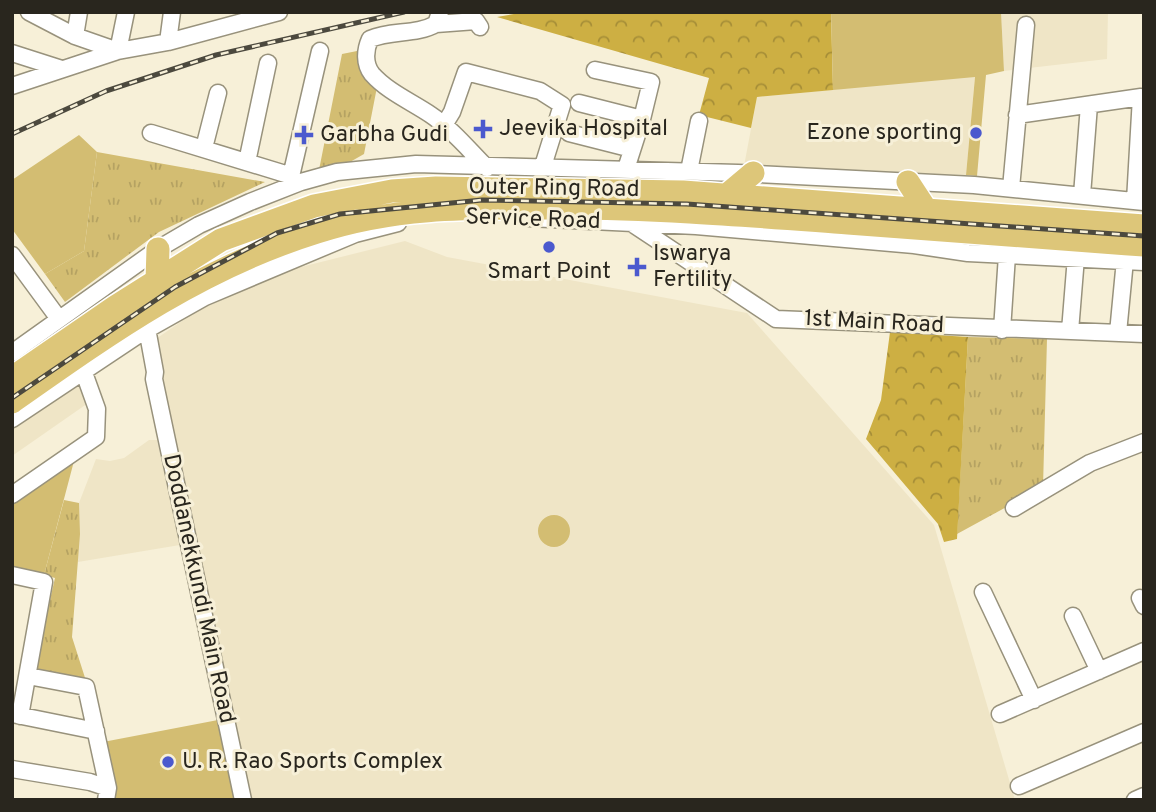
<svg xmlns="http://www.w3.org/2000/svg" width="1156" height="812" font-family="Overpass,sans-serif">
<defs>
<pattern id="grass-tufts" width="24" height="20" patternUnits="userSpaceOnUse" patternTransform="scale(1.75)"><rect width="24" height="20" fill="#d3bd72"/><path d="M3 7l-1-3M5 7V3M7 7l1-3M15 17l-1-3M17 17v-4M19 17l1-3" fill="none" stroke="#b5a262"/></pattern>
<pattern id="forest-crowns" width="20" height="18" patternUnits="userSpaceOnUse" patternTransform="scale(1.75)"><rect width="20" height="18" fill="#cdaf43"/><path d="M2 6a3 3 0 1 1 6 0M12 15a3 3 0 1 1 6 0" fill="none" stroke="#a68e37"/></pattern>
</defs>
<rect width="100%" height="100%" fill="#f7f0d8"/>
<!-- built -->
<path fill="#efe5c6" d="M1001,12H1108L1107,59L1004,71Z
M975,76L966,175L744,166L757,97Z
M405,241L447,257L747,313L934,525L1015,800H251L153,341L195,312L285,271Z
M76,381L91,401L12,456V425Z
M149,440H157L180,545L78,562L79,503L96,459L110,461L124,458Z"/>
<!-- grass -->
<path fill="url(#grass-tufts)" d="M357,51L359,59L377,87L364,154L350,162L319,170L342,54Z
M97,152L265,182L159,232L65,302L45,274L84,251Z
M968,337L1047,339L1043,487L957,534Z
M64,500L79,503L80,534L72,637L87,684L33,674L55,578L44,575Z"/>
<!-- forest -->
<path fill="url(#forest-crowns)" d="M525,12H831L833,90L757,97L751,128L699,115L709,78L497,17Z
M890,332L968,337L957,539L944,542L938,524L866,439L881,400Z"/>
<!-- green -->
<path fill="#d3bd72" d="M831,12H1001L1004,71L986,75L977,176L966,175L975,77L833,90Z
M79,135L97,152L84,251L45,274L12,229V180Z
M74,461L44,575L12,568V504Z
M538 531a16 16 0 1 1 32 0a16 16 0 1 1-32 0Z
M218,720L235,800H111L103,742Z"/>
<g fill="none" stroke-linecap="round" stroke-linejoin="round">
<!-- minor casing -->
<g stroke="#98927c" stroke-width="19">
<path id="minor" d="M29,12L75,36L118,51L126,12
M440,12L436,24C416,35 391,30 370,39C365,50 364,64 372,74C388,92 412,102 431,115C452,129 469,150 487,168
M436,24L476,21L480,27
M75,36L79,12
M168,42L172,12
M12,53L62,69
M595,70L651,82L642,119
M12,86L118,51L168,42L279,12
M579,103L642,119L626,169
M1017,115L1141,97L1135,201
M444,125L452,112L466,72L540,91L562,105L543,166
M151,133L292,176
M569,133L632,149
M204,148L218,93
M247,162L268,63
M689,171L699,121
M289,185L320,51
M1011,188L1026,25
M1082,195L1089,105
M529,218L696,226L914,245L968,253L1144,262
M633,224L776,319L1144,334
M12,255L59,319
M146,323L155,372L154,379L243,800
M1002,330L1007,255
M1070,331L1076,257
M1118,333L1125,260
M12,353L158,249L199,225L250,202L301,182L337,172L416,164L738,173L974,185L1144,202
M12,419L141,333L205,297L355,234L398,223
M12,495L96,437L97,409L83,370
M1014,508L1090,463L1144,442
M12,575L44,582L20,716
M983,592L1034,700
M1140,598L1144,606
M1073,616L1099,671
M28,676L86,687L108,788L106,800
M12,714L96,731
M1000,714L1144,651
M12,769L90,782L108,788
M1019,786L1144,732
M1135,800L1144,796"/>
</g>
<!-- highway casing -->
<g stroke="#fff" stroke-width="26">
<path id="highway" d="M908,182L925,208
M728,194L753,173
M157,280L158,249
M12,378L115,307L221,240L314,206L392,191L436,188L683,192L1144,226
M12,402C110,333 201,268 317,232C400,205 477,208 563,208C658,208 753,216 848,223C946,230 1045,238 1144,245"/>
</g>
<!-- minor -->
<use href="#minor" stroke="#fff" stroke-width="16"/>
<!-- highway -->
<use href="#highway" stroke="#ddc679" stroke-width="23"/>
<!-- rail casing -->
<g stroke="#4c493e" stroke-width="5">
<path id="rail" d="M12,134L106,91L216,55L404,12
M12,398L175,287L277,233L340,214L482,200L687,204L1144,236"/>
</g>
<!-- rail -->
<use href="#rail" stroke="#f7f0d8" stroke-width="2.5" stroke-dasharray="8" stroke-linecap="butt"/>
</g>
<!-- markers -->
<g fill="#4b59ce" stroke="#f7f0d8" stroke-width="2.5">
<path d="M479.5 118.5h7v7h7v7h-7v7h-7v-7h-7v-7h7z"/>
<circle cx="976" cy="133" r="7"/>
<path d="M300.5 124.5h7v7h7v7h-7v7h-7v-7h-7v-7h7z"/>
<circle cx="549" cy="247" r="7"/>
<path d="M633.5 256.5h7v7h7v7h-7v7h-7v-7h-7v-7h7z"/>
<circle cx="168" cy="762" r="7"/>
</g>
<g text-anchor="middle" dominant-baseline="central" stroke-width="6" stroke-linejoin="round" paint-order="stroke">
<!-- poi labels -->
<g font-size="23" fill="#29261e" stroke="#f7f0d8" text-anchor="start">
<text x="499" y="129">Jeevika Hospital</text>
<text x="962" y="133" text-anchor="end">Ezone sporting</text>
<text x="320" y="135">Garbha Gudi</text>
<text x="653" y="254">Iswarya<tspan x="653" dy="26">Fertility</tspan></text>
<text x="549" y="272" text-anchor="middle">Smart Point</text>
<text x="182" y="762">U. R. Rao Sports Complex</text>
</g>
<!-- street labels -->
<g font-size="23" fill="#29261e" stroke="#f7f0d8">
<text transform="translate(554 189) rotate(1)">Outer Ring Road</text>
<text transform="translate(533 220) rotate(2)">Service Road</text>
<text transform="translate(874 323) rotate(3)">1st Main Road</text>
<text transform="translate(198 589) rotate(78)">Doddanekkundi Main Road</text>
</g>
</g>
<!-- border -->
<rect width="1156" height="812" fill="none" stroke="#29261e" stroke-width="28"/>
</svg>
